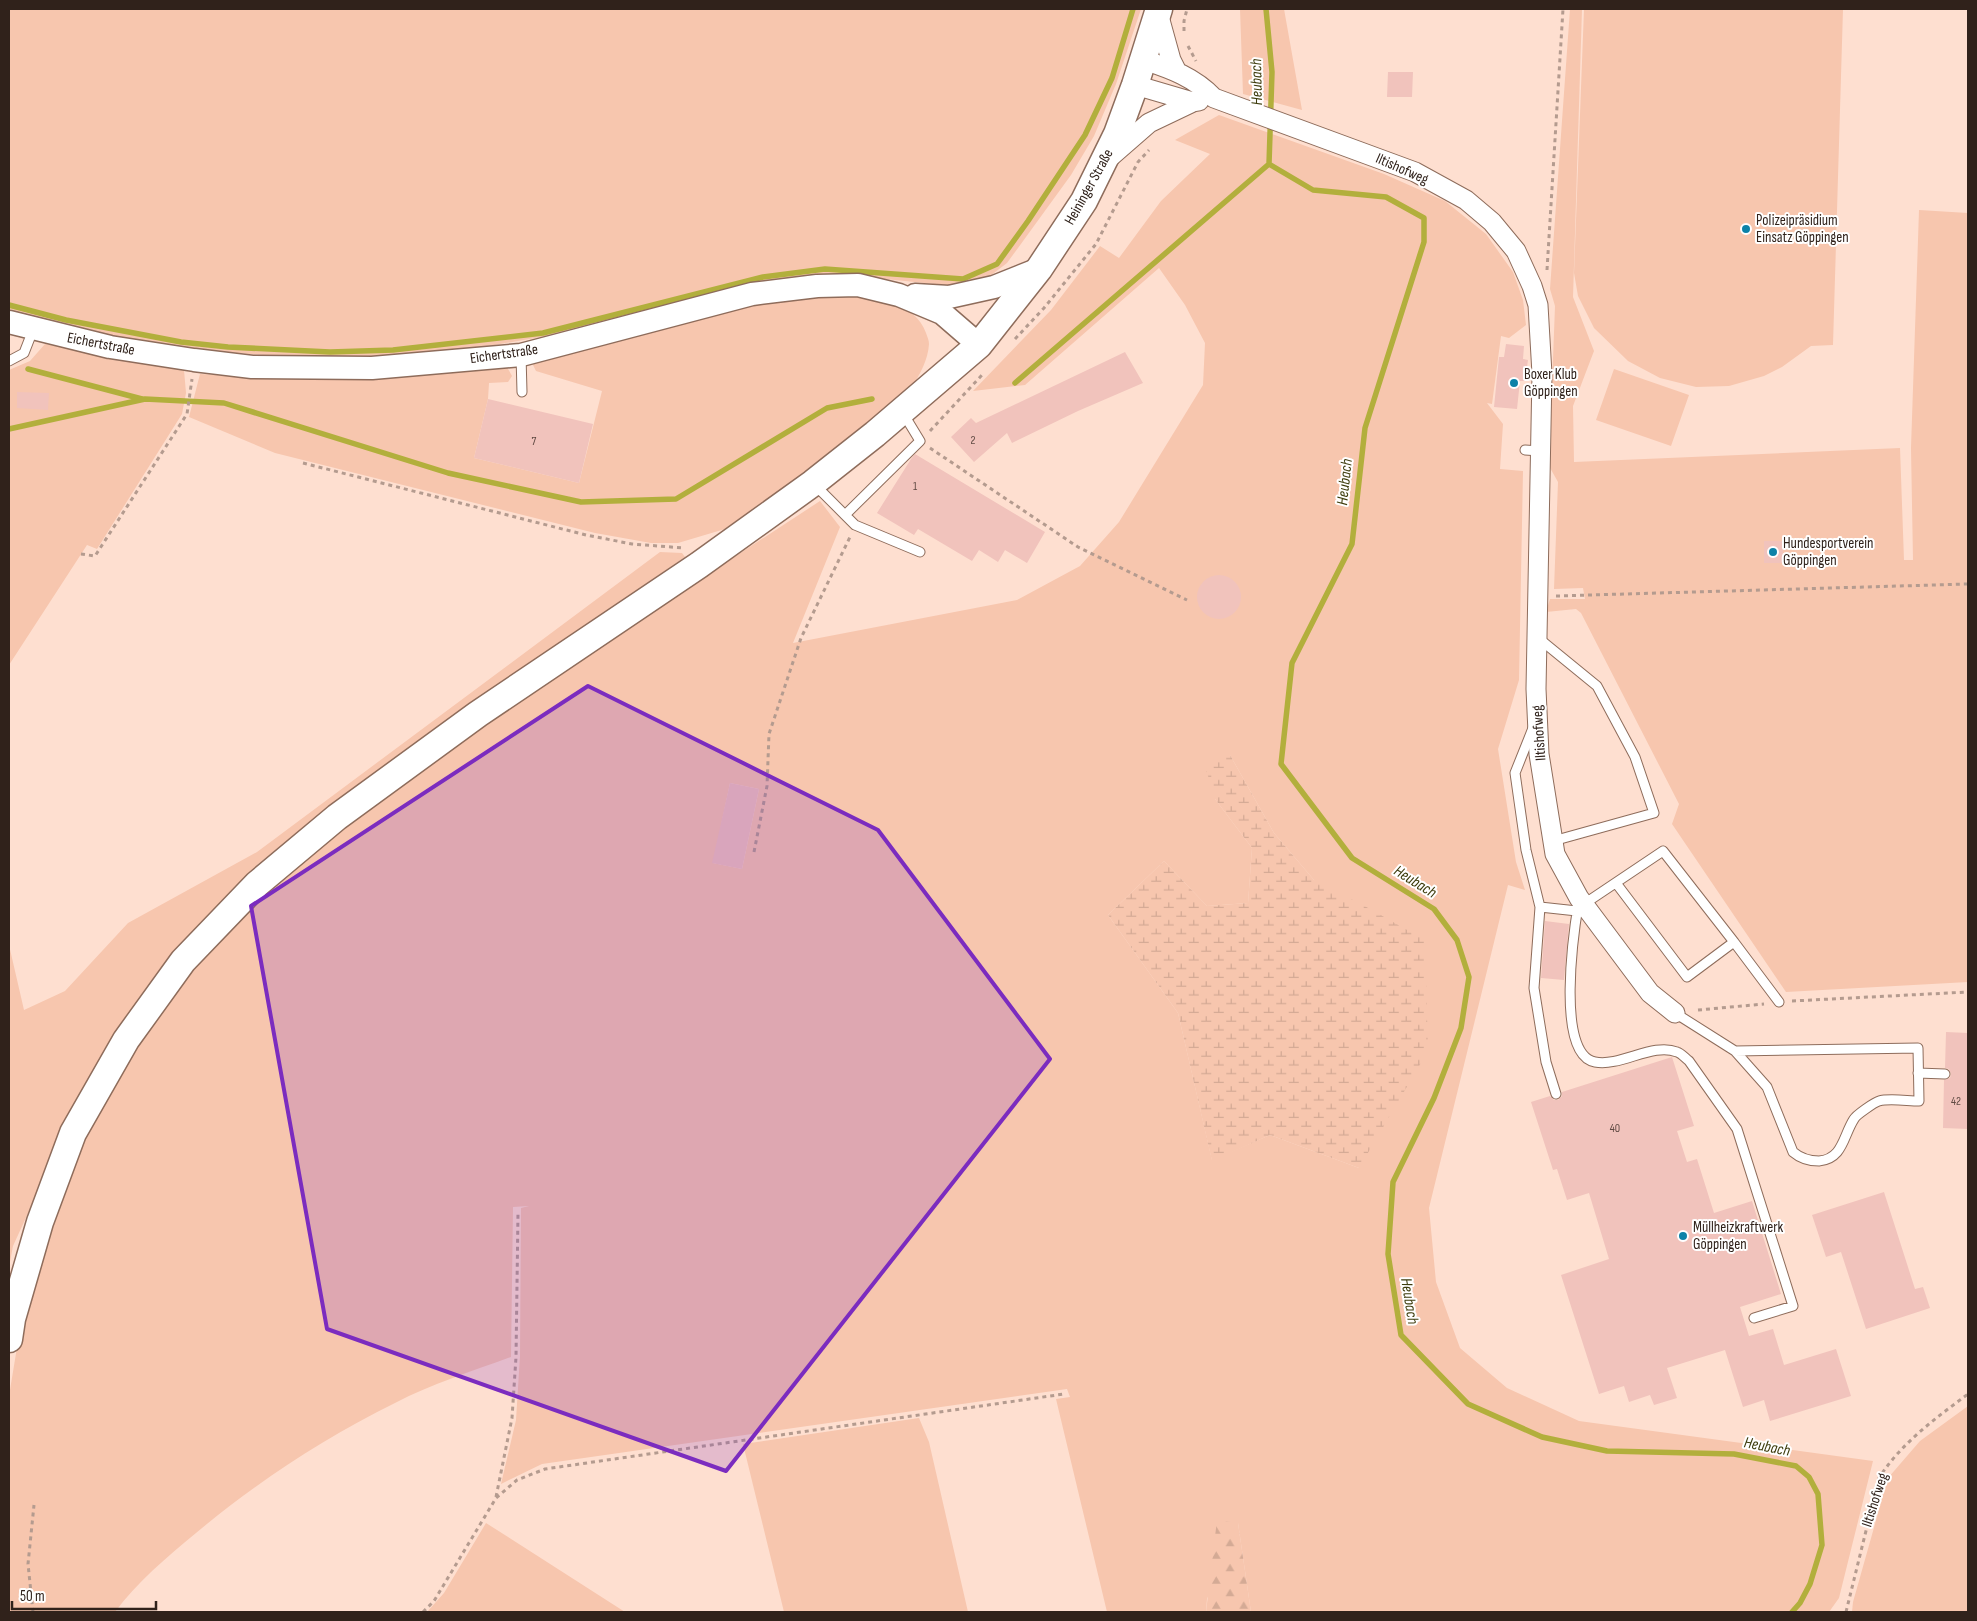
<svg xmlns="http://www.w3.org/2000/svg" width="1977" height="1621" font-family="'Sofia Sans Condensed',sans-serif">
<defs>
<pattern id="forest-firs" width="22" height="20" patternUnits="userSpaceOnUse" patternTransform="scale(1.25)"><rect width="22" height="20" fill="#f7c6ae"/><path d="M5 1l3.5 6h-7zM16 11l3.5 6h-7z" fill="#d4aa95"/></pattern>
<pattern id="wetland-marsh" width="20" height="14" patternUnits="userSpaceOnUse" patternTransform="scale(1.25)"><rect width="20" height="14" fill="#f7c6ae"/><path d="M1 5h8M5 5V1M11 12h8M15 12V8" fill="none" stroke="#d4aa95"/></pattern>
</defs>
<rect width="100%" height="100%" fill="#fedfd0"/>
<!-- green -->
<path fill="#f7c6ae" fill-rule="evenodd" d="M9,9H1141L1116,84L1094,136L1071,175L1007,263L990,276L974,284L955,286L875,278L478,348L420,354L328,358L275,356L211,351L117,338L9,312Z
M1240,9H1284L1302,110L1243,94Z
M1570,9H1582L1573,297L1594,351L1573,406L1574,462L1900,448L1904,560H1913L1911,448L1919,210L1968,213V982L1786,992L1672,824L1679,804L1581,613L1576,609L1546,612L1550,599H1585L1583,588L1554,589L1558,482L1549,466L1555,306L1550,289Z
M1584,9H1843L1833,345L1811,346L1782,367L1764,376L1729,386L1696,387L1660,378L1628,361L1594,328L1578,296L1574,273Z
M1219,115L1384,174L1445,201L1486,234L1513,272L1523,300L1526,325L1509,338L1501,336L1492,404L1487,403L1503,424L1500,469L1523,471L1519,680L1498,749L1516,862L1525,890L1508,885L1429,1208L1436,1282L1460,1348L1507,1388L1579,1421L1873,1461L1839,1598L1829,1612H1251L1238,1523L1207,1599L1206,1612H1107L1056,1399L1070,1397L1067,1389L542,1464L501,1484L516,1420L520,1356L521,1208L529,1206L513,1207L511,1357C473,1371 432,1384 395,1403C324,1438 257,1482 196,1533C167,1557 137,1582 115,1612H10L9,1396L22,1317L52,1217L86,1135L126,1061L167,1002L215,939L257,896L402,781L696,582L820,501L840,527L793,643L1017,600L1080,566L1119,522L1203,385L1205,343L1185,305L1159,268L1025,385L973,391L1051,310L1100,246L1119,258L1161,201L1210,154L1175,140ZM1230,755L1274,833L1314,880L1359,1168L1270,1135L1212,1160L1178,1013L1108,915L1164,861L1207,906L1248,903L1252,848L1215,799ZM730,783L759,789L742,869L713,863Z
M843,294C872,298 915,301 926,333C927,336 929,340 929,344C928,360 920,374 912,387L798,477L725,529L678,543H651L595,533L275,453L189,417L200,374C303,382 405,376 507,367L512,376L508,382L489,383L488,399L474,458L579,483L602,391L536,371L533,365L538,358L756,305Z
M45,344L184,370L186,393L182,414L97,549L87,545L9,665V370L30,361Z
M1614,369L1689,395L1671,446L1596,420Z
M660,552L682,553L685,557L415,745L326,809L258,864L159,973L66,1130L13,1246L9,1267V945L24,1010L65,991L128,923L257,852Z
M1968,1406V1612H1852L1853,1602L1888,1478L1920,1441Z
M919,1418L929,1442L968,1612H784L743,1444Z
M486,1523L625,1612H427L444,1593Z"/>
<!-- forest -->
<path fill="url(#forest-firs)" d="M1217,1520L1238,1523L1251,1612H1206Z"/>
<!-- wetland -->
<path fill="url(#wetland-marsh)" d="M1230,755L1274,833L1314,880L1361,904L1425,940L1428,1051L1359,1168L1270,1135L1212,1161L1178,1013L1108,915L1164,861L1207,906L1248,903L1252,848L1215,799L1205,766Z"/>
<g fill="none" stroke-linecap="round" stroke-linejoin="round">
<!-- stream -->
<path stroke="#b2af3c" stroke-width="5.5" d="M1266,9L1272,72L1269,164L1313,190L1386,197L1424,218V242L1365,428L1352,544L1292,663L1281,764L1352,858L1434,909L1457,940L1469,977L1461,1028L1434,1098L1393,1182L1388,1254L1401,1335L1468,1404L1542,1437L1607,1451L1734,1454L1796,1466L1809,1477L1818,1494L1822,1545L1810,1584L1800,1603L1792,1612
M9,305L66,320L181,342L228,347L330,352L393,350L543,333L763,277L825,269L963,279L997,264L1028,221L1085,135L1112,78L1133,9
M28,369L142,399
M1015,383L1269,164
M9,429L145,399L224,403L448,473L581,502L676,499L827,408L872,399"/>
</g>
<!-- building -->
<path fill="#f1c3bc" d="M1388,72H1413L1412,97H1387Z
M1506,344L1524,346L1523,359L1528,360L1525,381H1520L1517,409L1494,407L1499,357H1504Z
M1125,352L1143,383L1078,411L1012,443L1007,433L974,462L951,437L971,418L976,423Z
M17,392L49,393L48,410L17,408Z
M488,399L593,424L579,483L474,458Z
M915,454L1045,532L1027,563L1005,550L998,562L979,550L972,561L918,529L914,535L877,513L911,459Z
M1764,541H1783V563H1764Z
M1197 597a22 22 0 1 1 44 0a22 22 0 1 1-44 0Z
M730,783L759,789L742,869L712,863Z
M1545,921L1569,924L1564,980L1541,978Z
M1946,1032L1968,1033V1129L1943,1128L1944,1080L1950,1078L1951,1074L1949,1069L1945,1068Z
M1672,1057L1694,1126L1677,1131L1687,1162L1697,1159L1714,1213L1752,1201L1781,1294L1740,1307L1749,1336L1773,1329L1784,1365L1836,1349L1851,1396L1770,1421L1764,1400L1743,1407L1725,1350L1667,1368L1677,1398L1654,1405L1650,1395L1629,1402L1624,1386L1599,1394L1561,1275L1609,1259L1589,1193L1567,1200L1557,1169L1553,1170L1531,1102L1550,1096L1554,1100H1558L1562,1096V1092Z
M1884,1192L1915,1289L1923,1287L1930,1308L1866,1329L1841,1252L1826,1257L1812,1215Z"/>
<g fill="none" stroke-linecap="round" stroke-linejoin="round">
<!-- service casing -->
<g stroke="#8e6c5b" stroke-width="11">
<path id="service" d="M521,355L522,392
M9,361L24,353L33,330
M1525,450L1540,451
M814,484L845,515L920,441L903,413
M845,515L855,525L920,552
M1537,637L1597,686L1635,757L1654,813L1553,841
M1533,728L1515,773L1526,850L1540,907L1577,911
M1579,900C1574,929 1555,1055 1595,1062C1621,1067 1653,1042 1677,1052C1681,1053 1685,1058 1689,1061L1737,1129L1793,1306L1754,1318
M1584,904L1663,851L1734,942L1687,977L1616,883
M1540,907L1534,988L1546,1062L1556,1094
M1734,942L1779,1002
M1675,1013L1735,1051L1767,1087L1793,1152C1800,1158 1810,1161 1819,1161C1843,1159 1843,1136 1854,1119C1856,1115 1875,1102 1879,1101C1889,1098 1908,1101 1919,1101L1918,1048L1735,1051
M1918,1073L1945,1074"/>
</g>
<!-- minor casing -->
<g stroke="#8e6c5b" stroke-width="21">
<path id="minor" d="M1158,13L1171,60L1176,70
M1144,60C1171,69 1194,77 1214,98L1415,172L1466,200L1492,222L1516,251L1532,286L1538,305L1542,374L1536,689L1539,754L1555,854L1579,898L1650,993L1675,1013
M1135,85L1193,102L1199,101
M1110,157L1149,123L1193,102"/>
</g>
<!-- tertiary casing -->
<g stroke="#8e6c5b" stroke-width="25">
<path id="tertiary" d="M915,295L949,297L994,287L1039,269
M9,322L110,347L194,360L252,367L372,368L521,355L752,294L817,286L858,285L899,295L942,313L979,345"/>
</g>
<!-- secondary casing -->
<g stroke="#8e6c5b" stroke-width="29">
<path id="secondary" d="M9,1339L12,1319L40,1222L73,1133L126,1040L183,961L257,884L337,817L478,714L699,565L813,483L875,434L979,345L1039,269L1084,201L1117,134L1135,85L1159,9"/>
</g>
<!-- path -->
<path stroke="#b49b8f" stroke-width="3" stroke-dasharray="4 4" stroke-linecap="butt" d="M1184,31V21L1187,9
M1188,46L1196,61
M1547,270L1563,9
M1015,339L1044,308L1096,244L1138,162L1149,150
M930,431L982,375
M930,448L1078,547L1187,600
M303,463L586,535L632,544L684,548
M81,554L95,556L187,414L192,379
M1556,596L1968,584
M754,852L767,786L769,734L801,638L850,537
M1792,1001L1968,992
M1698,1010L1764,1004
M496,1497L512,1418L516,1357L518,1213
M33,1612L28,1564L34,1505
M423,1612L434,1601L496,1498L517,1480L545,1469L1064,1394
M1846,1612L1879,1478C1901,1443 1936,1418 1968,1394"/>
<!-- service -->
<use href="#service" stroke="#fff" stroke-width="9"/>
<!-- minor -->
<use href="#minor" stroke="#fff" stroke-width="19"/>
<!-- tertiary -->
<use href="#tertiary" stroke="#fff" stroke-width="22"/>
<!-- secondary -->
<use href="#secondary" stroke="#fff" stroke-width="26"/>
</g>
<!-- marked area -->
<path fill="#7b2cbf" fill-opacity="0.2" stroke="#7b2cbf" stroke-width="4" stroke-linejoin="round" d="M588,686L878,830L1050,1059L726,1471L327,1329L251,906Z"/>
<!-- markers -->
<g fill="#0c82a8" stroke="#fff" stroke-width="2">
<circle cx="1746" cy="229" r="5"/>
<circle cx="1514" cy="383" r="5"/>
<circle cx="1773" cy="552" r="5"/>
<circle cx="1683" cy="1236" r="5"/>
</g>
<g text-anchor="middle" dominant-baseline="central" stroke-width="4" stroke-linejoin="round" paint-order="stroke">
<!-- number labels -->
<g font-size="12" fill="#604a43">
<text x="973" y="440">2</text>
<text x="534" y="441">7</text>
<text x="915" y="486">1</text>
<text x="1956" y="1101">42</text>
<text x="1615" y="1128">40</text>
</g>
<!-- street labels -->
<g font-size="15" fill="#30221b" stroke="#fff">
<text transform="translate(1402 169) rotate(24)">Iltishofweg</text>
<text transform="translate(1089 187) rotate(-61)">Heininger Straße</text>
<text transform="translate(101 344) rotate(11)">Eichertstraße</text>
<text transform="translate(504 354) rotate(-8)">Eichertstraße</text>
<text transform="translate(1539 733) rotate(-94)">Iltishofweg</text>
<text transform="translate(1875 1500) rotate(-72)">Iltishofweg</text>
</g>
<!-- poi labels -->
<g font-size="15" fill="#30221b" stroke="#fff" text-anchor="start">
<text x="1756" y="220">Polizeipräsidium<tspan x="1756" dy="17">Einsatz Göppingen</tspan></text>
<text x="1524" y="374">Boxer Klub<tspan x="1524" dy="17">Göppingen</tspan></text>
<text x="1783" y="543">Hundesportverein<tspan x="1783" dy="17">Göppingen</tspan></text>
<text x="1693" y="1227">Müllheizkraftwerk<tspan x="1693" dy="17">Göppingen</tspan></text>
</g>
<!-- water labels -->
<g font-size="16" font-style="italic" fill="#3d3c0c" stroke="#fff">
<text transform="translate(1257 82) rotate(-91)">Heubach</text>
<text transform="translate(1345 482) rotate(-84)">Heubach</text>
<text transform="translate(1415 882) rotate(32)">Heubach</text>
<text transform="translate(1409 1301) rotate(81)">Heubach</text>
<text transform="translate(1767 1447) rotate(11)">Heubach</text>
</g>
</g>
<!-- border -->
<rect width="1977" height="1621" fill="none" stroke="#30221b" stroke-width="20"/>
<!-- scale -->
<path d="M12 1601v8h144v-8" fill="none" stroke="#30221b" stroke-width="2.5"/>
<text x="20" y="1601" font-size="15" fill="#30221b" stroke="#ffffff" stroke-width="4" paint-order="stroke">50 m</text>
</svg>
